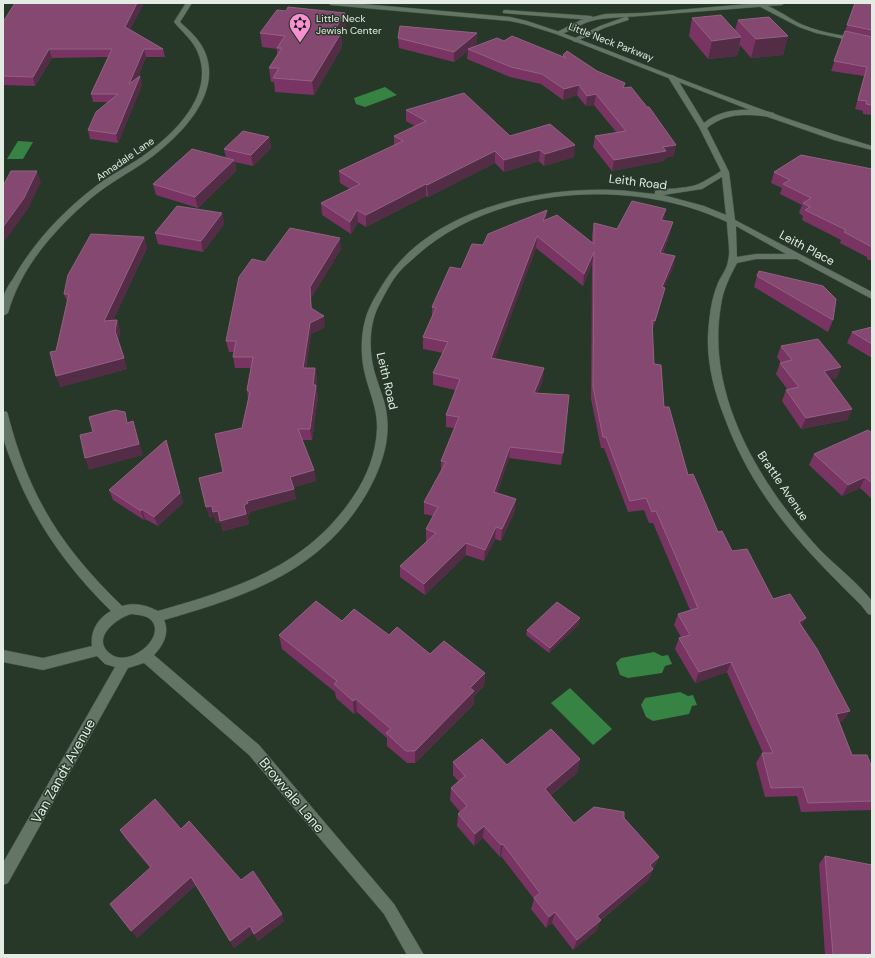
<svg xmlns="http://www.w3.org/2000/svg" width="875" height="958" font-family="'DM Sans',sans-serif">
<rect width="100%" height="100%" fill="#273829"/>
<!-- water -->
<path fill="#378343" d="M385,87L397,95L365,107L356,104L354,98Z
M18,141L33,142L23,159H7Z
M654,652L662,656L668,655L672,664L665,666L662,673L628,678L620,675L616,663L621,658Z
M570,688L612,729L593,745L551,703Z
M680,692L688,696L693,695L697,705L692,706L689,714L653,721L646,717L641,705L645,698Z"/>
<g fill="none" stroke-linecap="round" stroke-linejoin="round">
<!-- minor casing -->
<g stroke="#465447" stroke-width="1">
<path id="minor" d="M186,3H192L180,22C190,31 200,40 205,52C222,93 183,133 153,156C133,171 110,182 90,199C54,230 21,267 8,313L3,316C3,310 2,303 3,298C5,291 9,284 13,279C33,243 63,211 96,186C109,176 123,169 137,160C170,138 216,97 198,53C193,40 182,32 174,22Z
M753,3C771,3 787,18 803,25C824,34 849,36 872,41V45L816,33L799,27Z
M672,75L676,77L704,123C723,107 751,108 774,113L775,115L771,117C748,114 726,112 707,128L729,172L735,220L872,292V299L797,259H756L737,263C730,276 723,290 721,305C705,396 761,486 820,550C837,567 857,582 872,601V615L868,614L861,605C801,546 753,496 724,416C714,391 707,363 708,336C709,319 711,299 718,283C721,276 727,269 728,261C731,251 727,233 727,222C634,177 493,185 415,257C410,262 404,266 400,271C391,281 384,296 378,307C368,328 369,356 376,377C380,390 386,403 387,417C390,444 380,470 367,493C321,572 247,596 164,620C170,633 163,646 154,655L259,745L394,904L424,955H407L384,914L249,755L144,663L128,668L8,883L3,885V863L115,667L105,664L97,656L43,670L3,662V650L43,658L92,646C90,631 98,618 111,611C69,570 35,523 14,468C10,458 5,446 3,436C2,428 3,419 3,411L7,412L8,415C29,497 62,548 122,606C135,602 146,605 158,611C235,589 306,567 353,497C367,477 376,453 377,429C378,408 368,390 364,370C361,355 361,339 364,325C367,309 375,297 383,284C427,211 534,187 613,190C627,190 641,193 655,194V191C668,188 683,189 696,185C704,182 713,176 721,171L699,127L668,77ZM722,177L726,215L704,206L663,195L702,189ZM736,226L786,254H756L737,257ZM131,614C138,615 146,615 151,620C167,636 131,667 112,655C89,640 115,619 131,614Z"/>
</g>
<!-- tertiary casing -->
<g stroke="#465447" stroke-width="1">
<path id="tertiary" d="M760,3H785L782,5L627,17L629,19L628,20L604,28L575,42L573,41V39L600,26L625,17C610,18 594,18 581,25C574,28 561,37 555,33L581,20L605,14L642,13Z"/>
</g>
<!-- secondary casing -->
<g stroke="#465447" stroke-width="1">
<path id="secondary" d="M328,3H352L510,17L527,21L560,32C663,71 766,115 872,146V150L834,140L768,117L556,34L524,24L510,21L331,5Z
M505,10L591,16L594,18L591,20L503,13V11Z"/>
</g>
<!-- minor -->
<use href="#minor" fill="#637564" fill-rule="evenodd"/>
<!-- tertiary -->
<use href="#tertiary" fill="#637564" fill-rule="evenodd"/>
<!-- secondary -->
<use href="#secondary" fill="#637564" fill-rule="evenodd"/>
</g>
<!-- wall -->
<path fill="#793464" d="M15,3H144L130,29L163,49L165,57H146L138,77L140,76L142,85L118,143L90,139L88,130L107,102H93L91,94L108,57L52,58L35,86L3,85V22Z
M561,3H571V4Z
M855,3L872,4V115L863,114V111L855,109L864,76L831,71Z
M692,18L735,30L738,20L788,36L783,55L751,58L740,45L737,56L708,59L689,36Z
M346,26L341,34L342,47L314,95L275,92L274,82H271L269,68L277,55V49L262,47L260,33Z
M477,33V43L472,47L504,41L563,57V55L597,71L624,88L674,156L665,158L664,161L612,171L593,147L595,136L617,133L594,105L586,106L577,95L563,100L541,84L510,77L467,59L468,51L454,62L399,48L398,38Z
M406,110L510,136L574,157L544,166L539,161L504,172L495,163L428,197L426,196L366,227L358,222L351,234L322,215L321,203L350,189L340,183L339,171L394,146V136L415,126L406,121Z
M269,137L271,148L253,166L235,162L236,171L198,208L156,195L153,184L226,158L224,149Z
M872,169V261L867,259V257L840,243L841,240L802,220L803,216L799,213L802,205L780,194L782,188L771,183L774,172Z
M547,210L546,220L592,242V235L594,223L617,229L664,220L670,234L663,253L675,256L673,268L664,287L662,299L652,331L654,364L664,407L688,475L718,532L732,551L773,599L802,626L843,721L839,722L852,755L872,768V810L801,812L797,796L765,797L756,763L762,753H763L727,672L695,683L675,649L679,638L681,637L674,625L678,614L690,610L653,523H649L644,510L628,512L604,448H601L591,399L592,264L583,286L536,248L495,358L543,380L537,394L563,453L561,465L509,458L497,493L515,511L501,541L495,539L484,561L466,555L425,595L400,577V566L427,541H426V529L433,516L424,514V502L441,471V461L454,428L446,427V415L455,390L433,385V373L443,353L423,349V337L432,316V307L461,269L483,245Z
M222,213L224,224L203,252L158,244L155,233Z
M144,237L147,248L113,320H117L120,331L118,342L127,369L60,387L56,351L67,301L64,294Z
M341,249L311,298L312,308L325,327L311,334L306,368H315L317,379L316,385L318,396L312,440H302L314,470L316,481L293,487L296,499L250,512V514L247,515L249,524L223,531L220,522L216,523L214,516L209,518L223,472L242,428L248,399L247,390L251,368H235L233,357L234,352H229L226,341L265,262Z
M757,276L833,320L828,332L754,287Z
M872,327V358L847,343L852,332Z
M781,346L837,378L830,379L852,409L847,420L801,429L782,401L786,390L787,389L776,374L780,363H781L777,357Z
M872,433V499L860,488L842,496L809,465L814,454Z
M169,450L183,503L158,526L145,519L144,520L113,500L109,490Z
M342,621L389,635L430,654L485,673L484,686L474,696V704L415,763H407L387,746V738L357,712L354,714L336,698L335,692L282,649L279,635Z
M579,624L549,653L526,635L527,630Z
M580,759L577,773L550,796L574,823L624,818L659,857L648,880L601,920L596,931L573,950L552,923L546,928L531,909L534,899L501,856L500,857L483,838L474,846L457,826L458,814L460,812L450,800L451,788L458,781L453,775V762L507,765Z
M181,829L241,880L284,921L258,941L253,933L234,948L196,885L137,938L150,868L125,838L120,830Z
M825,856L872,955H825L819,864Z"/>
<!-- shaded-wall -->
<path fill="#532d46" d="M137,3H144L127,35L125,27Z
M345,13L346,26L341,34L342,47L314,95L312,81L335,29Z
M477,33V43L469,49H468V51L454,62V52Z
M788,36L783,55L751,58L756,39Z
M741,37L737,56L708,59L712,41Z
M49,49L52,58L35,86L33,77Z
M144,49L146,57L132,93L129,84Z
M140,76L142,85L118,143L116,134Z
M579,85L577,95L563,100L564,89Z
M596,94L594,105L586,106L587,96Z
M269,137L271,148L253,166L251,155Z
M575,145L574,157L544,166L545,154Z
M676,145L674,156L665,158L664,161L612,171L614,160L663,147Z
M540,150L539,161L504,172V160Z
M495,151V163L428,197L427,185Z
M234,160L236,171L198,208L195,197Z
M37,171L41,182L28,209L4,242L3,239V227Z
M426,184V196L366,227V215Z
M666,209L664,221L661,220Z
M357,210L358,222L351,234L350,222Z
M547,210L546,222L543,221Z
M222,213L224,224L203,252L201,241Z
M673,222L670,234L658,264L660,253Z
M537,236L536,248L491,370V358Z
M144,237L147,248L108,332L104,321Z
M340,238L341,249L311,298L312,318L310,287Z
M594,252L592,264L583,286L584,274Z
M675,256L673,268L659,299L662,287Z
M665,288L662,299L652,333L655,321Z
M324,316L325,327L311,334L304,379L303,368L310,323Z
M117,320L120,331L118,342L115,331Z
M124,358L127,369L60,387L56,376Z
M841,367L837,378L819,382L824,371Z
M315,368L317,379L314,396L313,385Z
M544,368L543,380L532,405L534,393Z
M316,385L318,396L312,440L310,429Z
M852,409L847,420L801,429L806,418Z
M133,421L143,455L89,470L85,458Z
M166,440L183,503L158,526L154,517Z
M510,447L509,458L493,504L494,492Z
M314,470L316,481L292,488L290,477Z
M865,477L860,488L842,496L848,485Z
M294,489L296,499L250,512V514L247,515L249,524L223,531L220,522L216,523L214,516L209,518L206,507L247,501Z
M516,499L515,511L501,541L502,529Z
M142,509L145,519L144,520L141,511Z
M496,527L495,539L484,561L485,550Z
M466,543V555L425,595L424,584Z
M580,618L579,624L549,653L550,648Z
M806,618L800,629L799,622Z
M731,662L727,672L695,683L699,672Z
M485,673L484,686L474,696V704L415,763V751L470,688Z
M356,699L357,712L354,714L353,701Z
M850,711L843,721L830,724L836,714Z
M580,759L577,773L542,802L545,789Z
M484,826L483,838L474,846L475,834Z
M503,844L501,856L500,857L501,845Z
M659,857L653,869L650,865Z
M653,869L648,880L593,926L597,916Z
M191,877L196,885L137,938L131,931Z
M555,912L552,923L546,928L549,917Z
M282,914L284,921L258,941L254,934Z
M601,920L596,931L573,950L577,940Z
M250,926L253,933L234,948L230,941Z"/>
<!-- building -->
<path fill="#844871" stroke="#936183" d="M15,3H137L125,27L163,49H144L129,84L140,76L116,134L88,130L96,112L118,94H91L112,49H49L33,77L3,76V22Z
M855,3L872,4V30L847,25Z
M288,7L345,13L335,29L341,33L312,81L273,78L279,68H269L282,48H277L285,36L260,33L277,10L286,11Z
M721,15L741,37L712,41L692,18Z
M769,17L788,36L756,39L738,20Z
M400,26L477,33L454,52L398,38Z
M845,31L872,37V105L866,104L867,101L858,100L867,67L834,61Z
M512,36L566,58L563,55L567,51L597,71L625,83L623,88L631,87L647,107H649L676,145L663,147L666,151L614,160L595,136L626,131L596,94L587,96L579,85L564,89L542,74L511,67L468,49L497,38L504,41Z
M464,93L510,136L550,124L575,145L545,154L540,150L504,160L495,151L427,185L426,184L366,215L357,210L350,222L321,203L360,184L339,171L403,141L394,136L426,121L406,110Z
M243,131L269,137L251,155L224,149Z
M192,149L234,160L195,197L153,184Z
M801,155L872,169V247L844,232L846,230L805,210L810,207L803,203L811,198L783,184L790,180L774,172Z
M11,171H37L24,198L3,227V186Z
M632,201L666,209L661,220L673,222L660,253L675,256L662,287L665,288L655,321L652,320L654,364L661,365L664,407H669L688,475L693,474L718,532L722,531L732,551L747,549L773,599L790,594L806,618L799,622L817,649L850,711L836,714L852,755H867L872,768V801L808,803L803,787L771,788L762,753H773L731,662L699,672L679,638L690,635L678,614L698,608L656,511L652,512L646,498L630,501L606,437H603L593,387L594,252L584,274L537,236L491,358L544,368L534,393L569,395L563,453L510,447L494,492L516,499L502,529L496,527L485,550L466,543L424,584L400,566L436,533L426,529L438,507L424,502L446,462L441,461L459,417L446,415L460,379L433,373L448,342L423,337L436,308L432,307L450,267L461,269L472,244L483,245L488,234L547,210L543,221L557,215L594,244V223L617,229Z
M177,206L222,213L201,241L155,233Z
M290,228L340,238L310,287L311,308L324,316L310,323L303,368H315L313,385H316L310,429H298L314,470L290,477L294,489L247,501L248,503L244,505L246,514L220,521L218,511L213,512L212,506L206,507L199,478L223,472L215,434L242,428L250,392L247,390L253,357H233L236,341H226L239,277L252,259L265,262Z
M91,234L144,237L104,321L117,320L115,331L124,358L56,376L50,352L56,351L69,294H64L68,275Z
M759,271L823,286L836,299L833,320L757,276Z
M872,327V344L852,332Z
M818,339L841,367L824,371L852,409L806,418L786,390L799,387L780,363L792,360L781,346Z
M115,410L125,412L127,423L133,421L139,444L85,458L80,435L93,432L89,417Z
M868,430L872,433V483L865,477L848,485L814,454Z
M166,440L180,493L154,517L142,509L141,511L109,490Z
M316,601L342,621L354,609L389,635L397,627L430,654L444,641L485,673L470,688L474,691L415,751H406L386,733L391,729L356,699L353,701L334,684L337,681L279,635Z
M557,602L580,618L550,648L527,630Z
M551,729L580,759L545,789L574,823L594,807L624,812V818L659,857L650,865L653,869L597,916L601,920L577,940L555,912L549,917L534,898L540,893L503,844L501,845L484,826L475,834L458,814L467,806L451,788L465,776L453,762L482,739L507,765Z
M155,799L181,829L189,821L241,880L253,871L282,914L254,934L250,926L230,941L191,877L131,931L110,904L151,867L120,830Z
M825,856L872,865V955H833Z"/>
<!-- icons -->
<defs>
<g id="synagogue-pin" transform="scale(1.15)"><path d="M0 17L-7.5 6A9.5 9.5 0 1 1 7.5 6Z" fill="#f590d1" stroke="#273829"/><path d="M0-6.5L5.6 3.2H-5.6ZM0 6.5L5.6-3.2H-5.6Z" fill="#111"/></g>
</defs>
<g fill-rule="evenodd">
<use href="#synagogue-pin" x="300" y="24"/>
</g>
<g text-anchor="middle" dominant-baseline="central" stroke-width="3" stroke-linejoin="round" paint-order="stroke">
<!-- far-poi labels -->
<g font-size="10" fill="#e2ece2" stroke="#273829" text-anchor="start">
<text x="316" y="18">Little Neck<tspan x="316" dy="12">Jewish Center</tspan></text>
</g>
<!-- far-street labels -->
<g font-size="10" fill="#e2ece2" stroke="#273829">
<text transform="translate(611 42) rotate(21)">Little Neck Parkway</text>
<text transform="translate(125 159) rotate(-35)">Annadale Lane</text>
</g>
<!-- street labels -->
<g font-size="12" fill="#e2ece2" stroke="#273829">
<text transform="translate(638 182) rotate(7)">Leith Road</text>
<text transform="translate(807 248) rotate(28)">Leith Place</text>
<text transform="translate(387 381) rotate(77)">Leith Road</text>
<text transform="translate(783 486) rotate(56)">Brattle Avenue</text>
</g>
<!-- near-street labels -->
<g font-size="14" fill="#e2ece2" stroke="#273829">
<text transform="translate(63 771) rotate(-61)">Van Zandt Avenue</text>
<text transform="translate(292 795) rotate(50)">Browvale Lane</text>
</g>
</g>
<!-- border -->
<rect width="875" height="958" fill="none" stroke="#e2ece2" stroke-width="8"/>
</svg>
